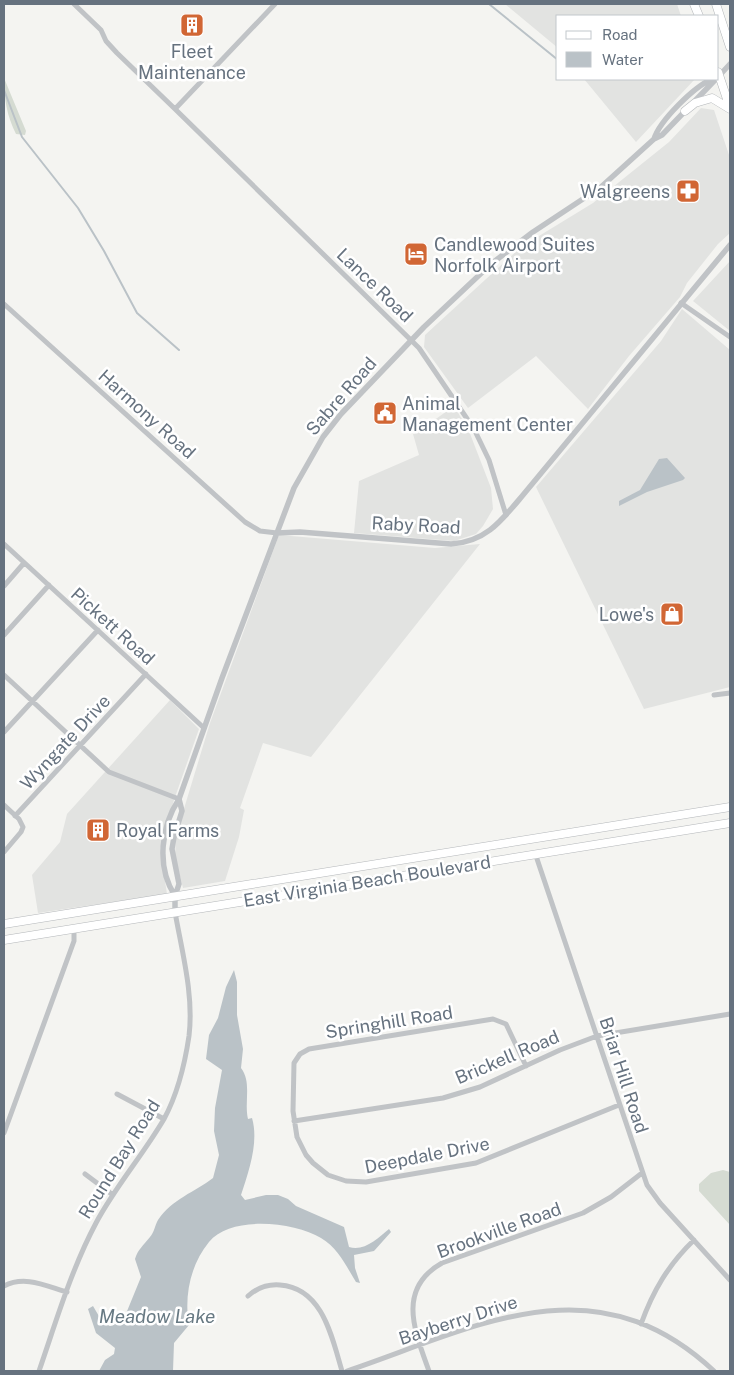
<svg xmlns="http://www.w3.org/2000/svg" width="734" height="1375" font-family="'Public Sans',sans-serif">
<rect width="100%" height="100%" fill="#f4f4f1"/>
<!-- built -->
<path fill="#e2e3e1" d="M505,4H677L681,16H558V48Z
M584,79H695L636,142Z
M701,108L714,110L730,158V233L718,244L687,283L680,297L629,356L588,409L536,356L468,408L424,347L425,335L521,247L593,203L669,142Z
M730,261V331L693,301Z
M682,309L730,350V687L644,709L536,487L661,341Z
M454,406L469,431L491,488L493,509L483,526L476,534L454,541L354,533L359,481L419,455L413,434L428,428L433,421Z
M279,535L435,548L480,544L311,757L263,743L240,808L244,810L239,837L225,881L183,888L175,856L176,835L210,723Z
M170,700L199,729L174,800L160,849L167,894L38,913L32,875L60,842L67,814Z"/>
<!-- green -->
<path fill="#d5dbd2" d="M4,78L26,131L25,135L16,134C7,116 4,99 4,78Z
M723,1170L730,1172V1225L699,1191V1184L711,1173Z"/>
<!-- water -->
<path fill="#bac2c7" d="M667,458L685,478L683,480L647,492L619,506V501L640,490L659,459Z
M234,970L237,982V1015L243,1049L241,1068C252,1082 244,1102 248,1119L252,1118C259,1142 249,1171 241,1195L245,1200L266,1195H278L288,1199L296,1206L344,1227L349,1247C364,1252 378,1238 389,1229L391,1232L374,1251L354,1255L355,1268L360,1283L356,1282C346,1266 338,1248 321,1238C294,1222 231,1215 209,1242C190,1265 184,1297 189,1325L174,1343L173,1371H99L105,1360L114,1354L115,1348L96,1333L88,1309L93,1306L103,1323L110,1326L123,1321L141,1277L135,1259C138,1249 143,1246 150,1237C154,1233 155,1225 158,1220C172,1199 195,1192 213,1178L219,1155L214,1131L215,1108L222,1070L206,1059L209,1035L218,1018L226,987Z"/>
<g fill="none" stroke-linecap="round" stroke-linejoin="round">
<!-- stream -->
<path stroke="#bac2c7" stroke-width="2" d="M489,4L558,60
M4,90L22,137L78,208L104,251L137,313L179,350"/>
<!-- primary casing -->
<g stroke="#b4b7ba" stroke-width="9">
<path id="primary" d="M694,4L699,16
M716,4L730,47
M718,72L730,108
M685,111L695,103L712,98L730,109
M4,924L730,807
M4,940L730,823"/>
</g>
<!-- minor -->
<path stroke="#c0c3c6" stroke-width="5" d="M74,4L101,30L106,41L117,53L175,109L275,4
M175,109L419,348L474,429L489,460L506,515
M681,303L730,337
M4,304L245,522L260,531L277,533
M4,544L204,728
M4,586L24,563
M4,635L49,585
M4,675L109,772L179,799
M714,695L730,693
M4,732L98,630
M4,805L19,819L23,827L21,832L4,852
M15,816L146,674
M535,853L647,1185L660,1203L730,1280
M526,1066L506,1024L493,1019L309,1049L300,1054L294,1063L293,1111L297,1137L306,1155L313,1163L328,1175L346,1181L366,1182L476,1163L619,1105
M117,1094L164,1119
M294,1121L443,1098L480,1087L560,1050L597,1036L730,1014
M4,1133L74,941V929
M85,1174L113,1195
M4,1286C25,1275 46,1286 67,1292
M248,1296C257,1288 268,1284 280,1285C323,1288 332,1338 342,1371
M641,1324C653,1291 668,1265 694,1240
M39,1371C56,1322 71,1270 96,1223C115,1187 143,1155 164,1119C177,1095 185,1063 189,1036C194,995 182,952 175,912
M347,1371C477,1327 594,1259 714,1371
M429,1371C415,1332 396,1289 442,1263L583,1213L611,1197L642,1173"/>
<!-- tertiary -->
<path stroke="#c0c3c6" stroke-width="5.5" d="M718,77L730,64
M654,139C660,120 694,87 712,79
M277,533L300,532L451,544C486,542 502,520 523,495L730,245
M175,896C156,867 161,826 179,799L222,678L294,488L323,437L341,414L424,327L491,264L533,232L601,187L654,139L662,135L716,79
M175,912V896L179,884L172,849L174,837L182,811L179,799"/>
<!-- primary -->
<use href="#primary" stroke="#fff" stroke-width="8"/>
</g>
<!-- icons -->
<defs>
<g id="building-square" transform="scale(1.25)"><rect x="-9" y="-9" width="18" height="18" rx="4" fill="#d16634" stroke="#fff"/><path d="M-4-6H4V6H1V3H-1V6H-4ZM-2.5-4.3h1.7v1.8h-1.7ZM.8-4.3h1.7v1.8H.8ZM-2.5-1h1.7V.8h-1.7ZM.8-1h1.7V.8H.8Z" fill="#fff"/></g>
<g id="pharmacy-square" transform="scale(1.25)"><rect x="-9" y="-9" width="18" height="18" rx="4" fill="#d16634" stroke="#fff"/><path d="M-2-6h4v4h4v4h-4v4h-4v-4h-4v-4h4Z" fill="#fff"/></g>
<g id="hotel-square" transform="scale(1.25)"><rect x="-9" y="-9" width="18" height="18" rx="4" fill="#d16634" stroke="#fff"/><path d="M-6-4.5h1.5V1H6V5H4.5V3h-9V5H-6ZM-4 0a1.8 1.8 0 1 1 3.6 0ZM.5 0V-2.5h3Q6-2.5 6 0Z" fill="#fff"/></g>
<g id="civic-square" transform="scale(1.25)"><rect x="-9" y="-9" width="18" height="18" rx="4" fill="#d16634" stroke="#fff"/><path d="M-.6-6.5H3V-4.5H.6V-3L4-1V1h2V6H-6V1h2V-1L-.6-3ZM-1.2 2.5V6h2.4V2.5Z" fill="#fff"/></g>
<g id="shop-square" transform="scale(1.25)"><rect x="-9" y="-9" width="18" height="18" rx="4" fill="#d16634" stroke="#fff"/><path d="M-5-2.5h2.3a2.7 3.5 0 0 1 5.4 0H5L5.5 6h-11ZM-1.5-2.5h3a1.5 2.3 0 0 0-3 0Z" fill="#fff"/></g>
</defs>
<g fill-rule="evenodd">
<use href="#building-square" x="192" y="25"/>
<use href="#pharmacy-square" x="688" y="191"/>
<use href="#hotel-square" x="416" y="254"/>
<use href="#civic-square" x="385" y="413"/>
<use href="#shop-square" x="672" y="614"/>
<use href="#building-square" x="98" y="830"/>
</g>
<g text-anchor="middle" dominant-baseline="central" stroke-width="5" stroke-linejoin="round" paint-order="stroke">
<!-- poi labels -->
<g font-size="18" fill="#66727f" stroke="#fff" text-anchor="start">
<text x="192" y="51" text-anchor="middle">Fleet<tspan x="192" dy="21">Maintenance</tspan></text>
<text x="670" y="191" text-anchor="end">Walgreens</text>
<text x="434" y="244">Candlewood Suites<tspan x="434" dy="21">Norfolk Airport</tspan></text>
<text x="402" y="403">Animal<tspan x="402" dy="21">Management Center</tspan></text>
<text x="654" y="614" text-anchor="end">Lowe's</text>
<text x="116" y="830">Royal Farms</text>
</g>
<!-- street labels -->
<g font-size="18" fill="#66727f" stroke="#fff">
<text transform="translate(375 285) rotate(44)">Lance Road</text>
<text transform="translate(341 396) rotate(-49)">Sabre Road</text>
<text transform="translate(147 414) rotate(42)">Harmony Road</text>
<text transform="translate(416 525) rotate(3)">Raby Road</text>
<text transform="translate(113 626) rotate(42)">Pickett Road</text>
<text transform="translate(65 742) rotate(-47)">Wyngate Drive</text>
<text transform="translate(367 881) rotate(-9)">East Virginia Beach Boulevard</text>
<text transform="translate(389 1022) rotate(-9)">Springhill Road</text>
<text transform="translate(507 1057) rotate(-23)">Brickell Road</text>
<text transform="translate(624 1075) rotate(72)">Briar Hill Road</text>
<text transform="translate(427 1155) rotate(-11)">Deepdale Drive</text>
<text transform="translate(119 1159) rotate(-58)">Round Bay Road</text>
<text transform="translate(499 1230) rotate(-20)">Brookville Road</text>
<text transform="translate(458 1320) rotate(-18)">Bayberry Drive</text>
</g>
<!-- water labels -->
<g font-size="19" font-style="italic" fill="#677983" stroke="#fff">
<text x="157" y="1316">Meadow Lake</text>
</g>
</g>
<!-- border -->
<rect width="734" height="1375" fill="none" stroke="#66727f" stroke-width="10"/>
<!-- legend -->
<rect x="556" y="15" width="162" height="65" fill="#ffffff" stroke="#c2c7cc"/>
<rect x="566" y="31" width="25" height="8" fill="#ffffff" stroke="#c2c7cc"/>
<text x="602" y="40" font-size="15" fill="#66727f">Road</text>
<rect x="566" y="52" width="25" height="15" fill="#bac2c7" stroke="#c2c7cc"/>
<text x="602" y="65" font-size="15" fill="#66727f">Water</text>
</svg>
